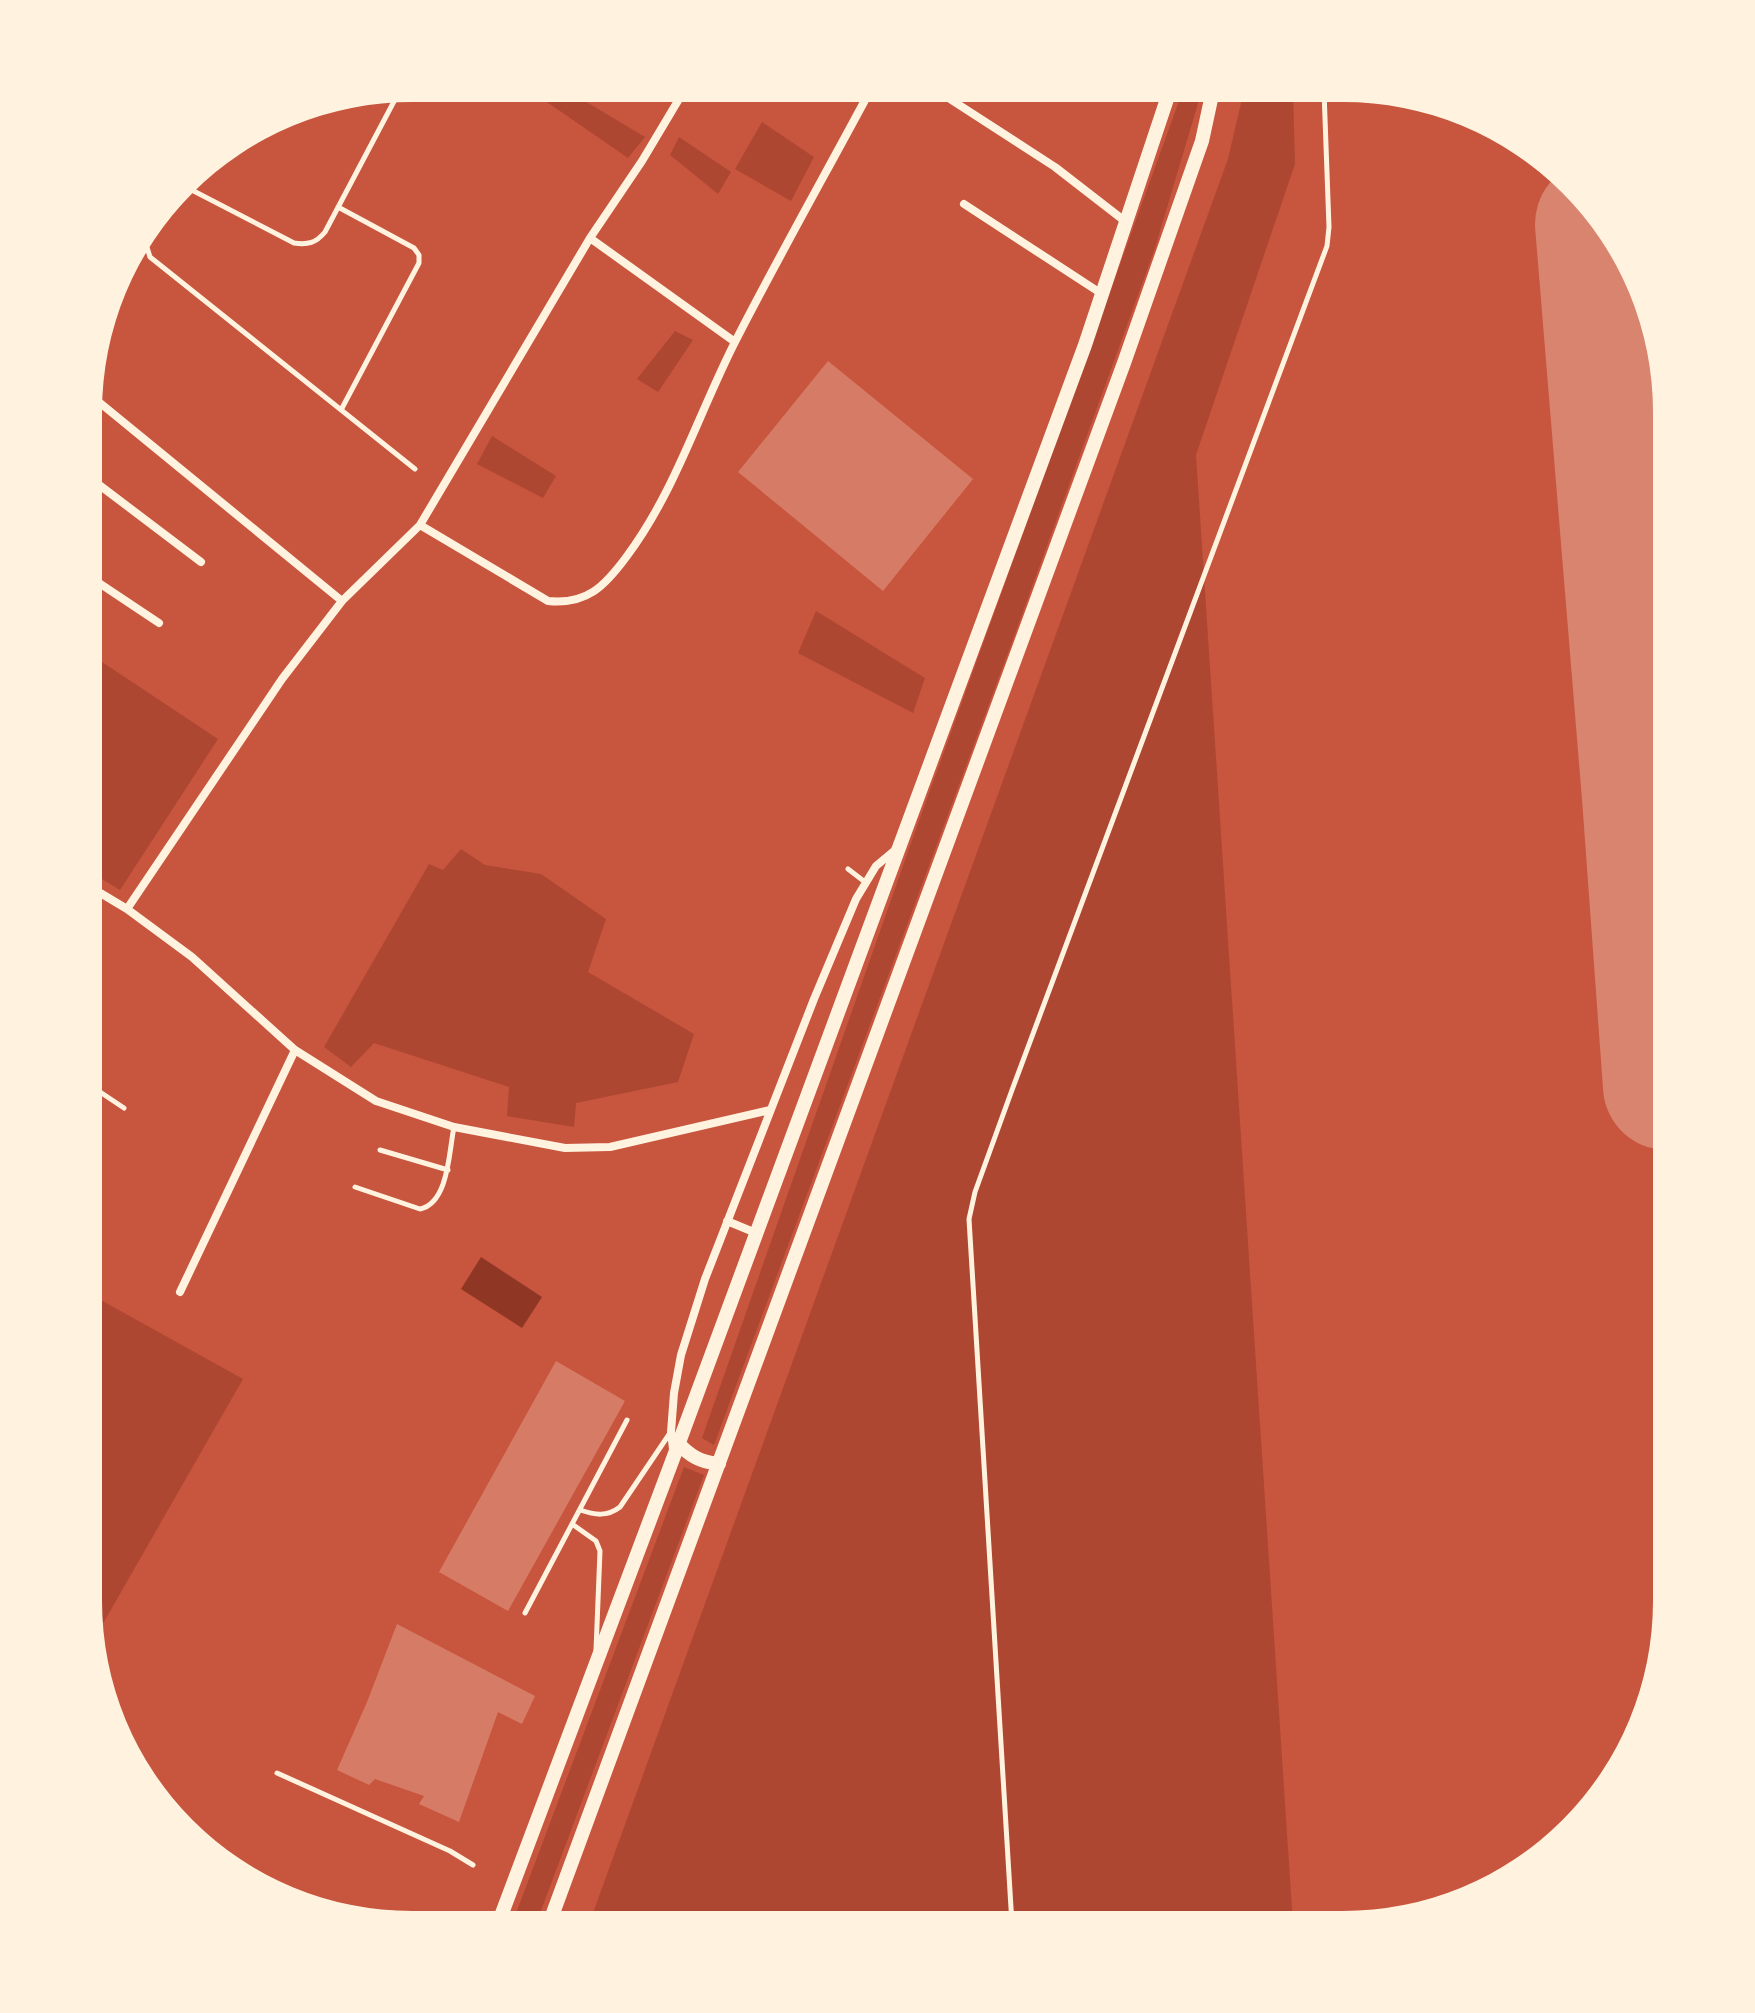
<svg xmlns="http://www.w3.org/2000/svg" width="1755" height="2013" font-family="'PT Sans Narrow',sans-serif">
<rect width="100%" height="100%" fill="#c8553d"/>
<!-- green -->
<path fill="#ae4732" d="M550,88H563L645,137L628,158L544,100Z
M1183,90H1202L1155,248L1012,642L714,1445L702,1438L910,846Z
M1244,90L1293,91L1295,164L1196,455L1293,1924H589L1228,159Z
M762,122L814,157L791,201L735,169Z
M679,137L731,172L718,194L670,155Z
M675,331L693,340L658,392L637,379Z
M492,436L556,476L543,498L477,464Z
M816,611L925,678L913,713L798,653Z
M93,656L218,739L120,890L92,873Z
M461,849L485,865L541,874L606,919L588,972L694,1034L678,1082L576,1103L574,1127L507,1116L509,1087L374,1043L351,1067L324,1047L429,864L443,870Z
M90,1294L243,1379L93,1641L88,1601Z
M684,1467L704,1475L536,1924H512Z"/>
<!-- water -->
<path fill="#8f3625" d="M481,1257L542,1297L522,1328L461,1289Z"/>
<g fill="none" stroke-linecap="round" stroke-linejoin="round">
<!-- taxiway -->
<path stroke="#d8846e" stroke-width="52" d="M1619,474L1634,431L1665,398
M1646,797L1647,726L1667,625"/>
<!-- runway -->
<path stroke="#d8846e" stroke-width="128" d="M1599,224L1646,797L1667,1086"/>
</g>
<!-- building -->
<path fill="#d67c66" d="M828,361L973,479L883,591L738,472Z
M556,1361L625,1401L508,1611L439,1572Z
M397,1624L535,1696L522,1724L498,1712L459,1822L419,1804L424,1796L375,1779L369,1785L337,1770L367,1702Z"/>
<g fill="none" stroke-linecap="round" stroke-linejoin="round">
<!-- service -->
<path stroke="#fff3e0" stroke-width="5" d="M184,186L294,243C308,245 316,243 325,232L400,90
M338,207L414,248L419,255V263L341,410
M151,226L145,241L150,257L415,469
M848,869L865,882
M91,1086L124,1108
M380,1150L448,1170
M355,1187L420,1209C449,1203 449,1150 454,1127
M580,1510C595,1515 607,1517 620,1507L670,1433
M572,1524L596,1541L600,1551L596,1650
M525,1613L627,1420
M277,1773L450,1851L473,1865
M1012,1924L969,1219L975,1192L1012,1090L1327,246L1329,227L1324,91"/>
<!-- minor -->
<path stroke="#fff3e0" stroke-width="8" d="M936,90L1055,167L1126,222
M964,204L1102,294
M590,238L735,342
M94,398L342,601
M94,481L201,562
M420,525L548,601C587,605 605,586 627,556C676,490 699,412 736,340C779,256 826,173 871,89
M93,579L159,623
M92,888L127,909L192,957L295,1050L376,1101L454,1127L565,1148L610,1147L770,1110
M127,909L282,679L342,601L420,525L590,238L642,161L685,89
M727,1221L756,1233
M180,1292L295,1050
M673,1449L671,1432L674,1393L681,1355L705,1279L814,999L856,899L876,866L894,851"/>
<!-- secondary -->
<path stroke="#fff3e0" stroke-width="14" d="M678,1443C690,1456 700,1462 719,1464
M498,1924L674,1456L1085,345L1170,90
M549,1924L1124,363L1202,141L1213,90"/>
</g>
<!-- crop -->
<path d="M0 0H1755V2013H0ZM412 102H1343A310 310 0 0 1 1653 412V1601A310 310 0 0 1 1343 1911H412A310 310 0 0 1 102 1601V412A310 310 0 0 1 412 102Z" fill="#fff3e0" fill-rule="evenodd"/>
</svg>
